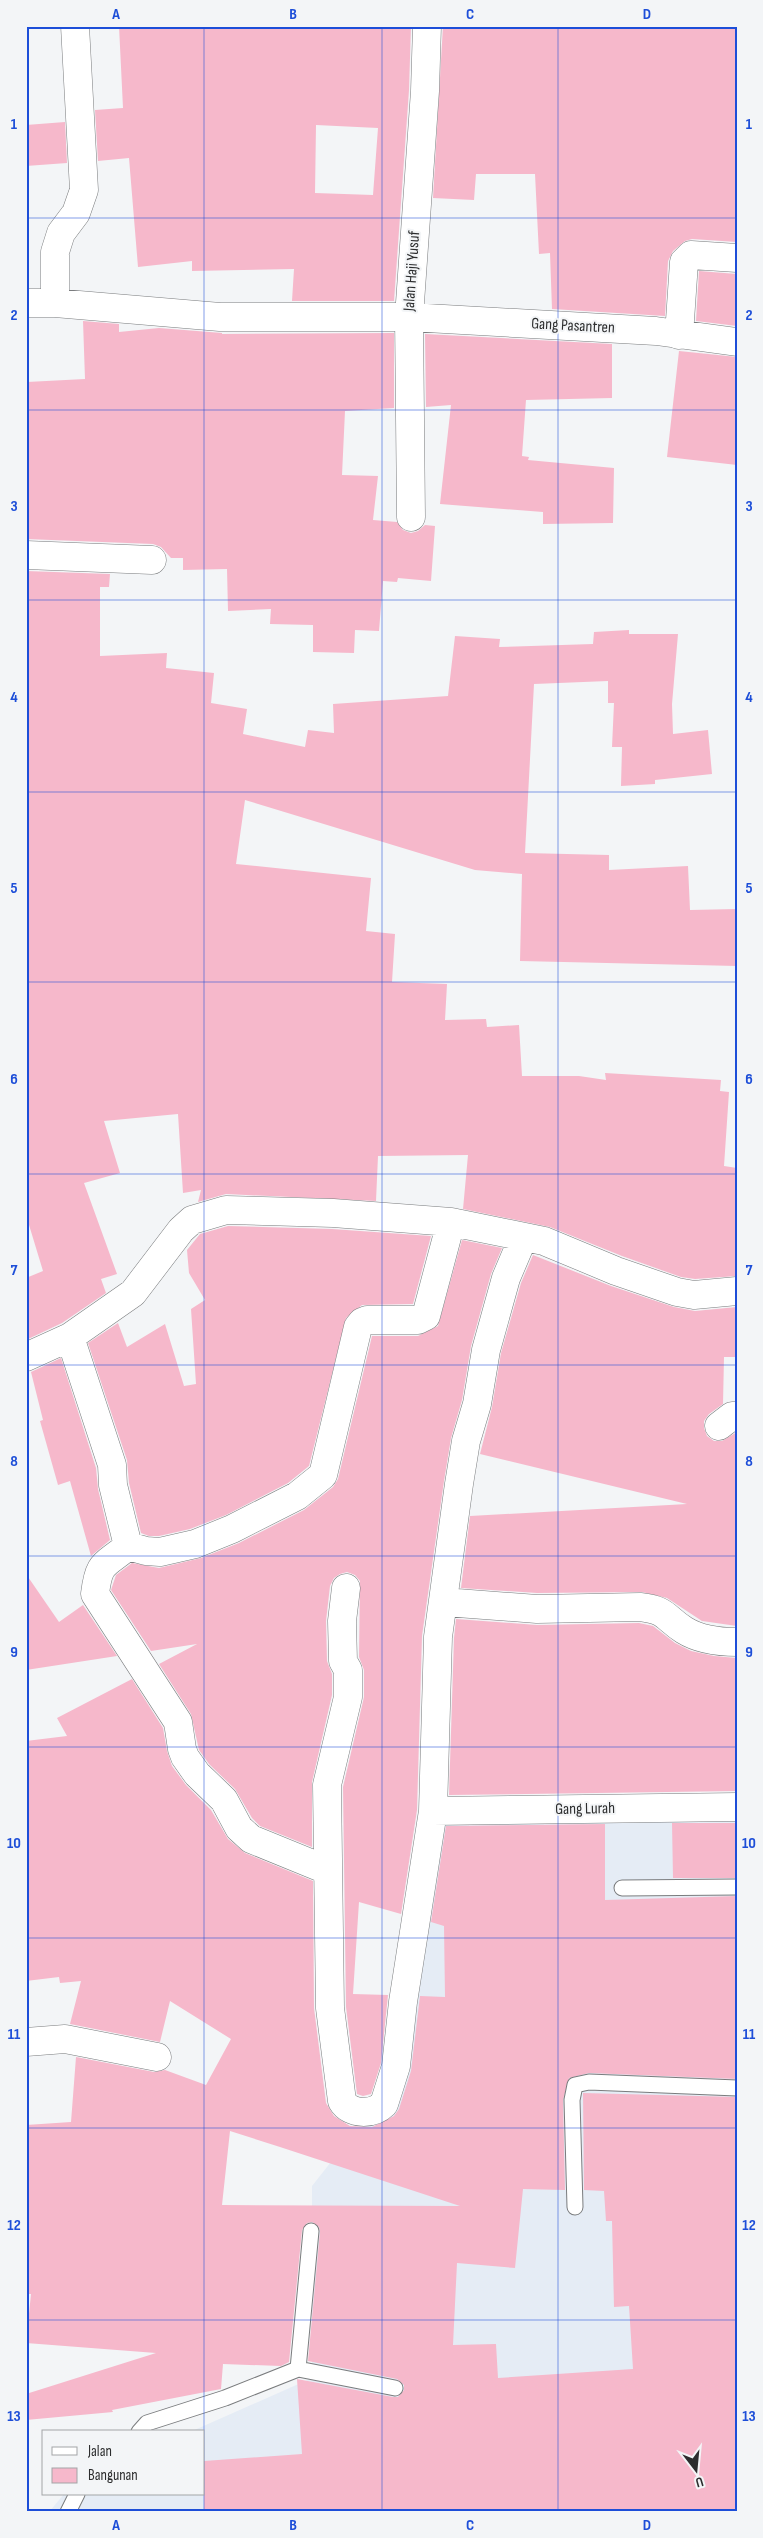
<svg xmlns="http://www.w3.org/2000/svg" width="763" height="2538" font-family="'Sofia Sans Condensed',sans-serif">
<rect width="100%" height="100%" fill="#f3f5f7"/>
<!-- built -->
<path fill="#e5ecf5" d="M447,1813H737V2512H49L64,2494H204V2432H190L312,2378V2186L398,2077Z"/>
<!-- building -->
<path fill="#f6b8cb" fill-rule="evenodd" d="M119,26H411L409,90L394,301H292L294,269L192,271V261L138,267L129,158L98,161L95,110L123,108ZM316,125L378,128L373,195L315,193Z
M443,26H737V242L692,239L685,241L673,251L668,261L665,316L552,309L550,253L539,254L535,174H476L474,200L433,198Z
M65,122L67,163L26,166V125Z
M699,271L737,274V326L696,321Z
M83,321L119,324V332L159,328L222,333V334L394,333V408L345,411L342,475L378,476L373,520L397,522L403,530L411,533L418,531L425,525L435,526L431,581L398,578L397,582L383,581L379,631L355,630L354,653L313,652V625L270,624L271,609L228,611L227,569L183,570V558H171L161,547L153,544L26,539V436L29,435L27,382L85,379Z
M425,334L612,344V398L526,400L522,456L529,457L528,460L614,468L613,523L543,524V512L440,504L451,405L426,407Z
M679,351L737,357V465L667,457Z
M26,571L110,574L109,587H100V656L167,653L166,668L214,673L211,703L247,709L243,734L305,747L308,730L334,733L333,704L448,696L455,636L500,639L499,647L593,644L594,632L629,630V634H678L672,704L673,734L708,730L712,774L655,780V784L621,786L622,747H612L614,703H608V681L534,684L525,853L609,855V870L688,866L690,910L737,909V966L520,961L522,874L475,870L245,800L236,864L371,878L366,931L395,934L392,982L447,984L445,1020L486,1019L487,1027L519,1025L522,1076H579L606,1080L605,1073L721,1080L720,1091L729,1092L724,1166L737,1168V1276L695,1279L681,1277L622,1256L550,1227L463,1209L468,1155L378,1156L376,1201L226,1194L198,1202L201,1190L183,1193L178,1114L104,1121L120,1173L84,1183L117,1274L101,1279L106,1293L62,1323L26,1340V1278L43,1271L26,1215Z
M228,1226L332,1229L431,1236L413,1304L362,1305L346,1318L309,1466L288,1483L226,1515L190,1529L159,1536H149L141,1533L129,1483L127,1460L88,1343L118,1323L127,1347L165,1324L184,1386L196,1384L191,1309L205,1300L189,1273L187,1250L200,1234Z
M462,1240L502,1248L491,1274L471,1346L462,1400L451,1438L444,1481L422,1636L417,1810L401,1914L359,1902L353,1994L388,1995L381,2063L371,2094L363,2096L357,2094L346,2007L343,1787L364,1697V1670L359,1657L360,1581L355,1575L347,1572L340,1574L334,1578L330,1586L326,1621L327,1661L332,1674V1695L312,1782V1847L260,1826L252,1818L235,1789L209,1764L199,1750L191,1714L159,1664L197,1644L151,1651L111,1590L116,1575L132,1563L159,1568L201,1558L239,1543L304,1510L333,1487L338,1479L372,1336H418L438,1326Z
M533,1255L611,1286L674,1307L695,1311L737,1307V1357H724L723,1404L709,1414L704,1421V1428L707,1436L714,1441H722L737,1432V1626L702,1621L667,1598L642,1592L537,1593L461,1588L470,1516L687,1504L480,1454L492,1407L501,1353L521,1283Z
M61,1358L96,1468L98,1489L110,1540L91,1556L70,1481L58,1485L40,1421L43,1420L31,1372Z
M26,1574L59,1622L83,1605L117,1656L26,1670Z
M456,1619L537,1625L639,1623L653,1626L675,1643L691,1651L714,1656L737,1658V1791L449,1795L454,1638Z
M132,1679L163,1728L167,1751L172,1766L186,1785L211,1810L228,1839L245,1853L313,1881L314,2008L326,2103L334,2116L350,2126L372,2127L394,2116L399,2109L411,2071L420,1996L445,1997L444,1926L431,1922L446,1826L605,1824V1900L737,1896V2079L589,2073L569,2078L563,2100L565,2190L523,2189L515,2268L457,2263L453,2345L496,2344L498,2378L633,2369L629,2306L614,2307L612,2221H606L604,2191L584,2190L583,2093L737,2097V2512H204V2461L302,2454L297,2379L393,2397H398L404,2390V2385L397,2379L308,2361L320,2232L319,2227L312,2222L307,2223L302,2230L289,2362L281,2366L223,2364L221,2389L112,2410L113,2412L26,2420V2394L156,2353L26,2343L31,2294H26V2125L71,2122L76,2057L154,2072L165,2070L206,2085L231,2039L170,2001L160,2042L70,2024L81,1981L60,1983L59,1977L26,1981V1741L67,1736L57,1718ZM230,2131L280,2147L460,2206L222,2205Z
M672,1823H737V1878H673Z"/>
<g fill="none" stroke-linecap="round" stroke-linejoin="round">
<!-- service casing -->
<g stroke="#7a7c7e" stroke-width="17">
<path id="service" d="M622,1888L737,1887
M575,2207L572,2100L575,2085L589,2082L737,2088
M298,2369L311,2231
M139,2432L147,2423L225,2398L298,2369L395,2388
M68,2512L77,2494"/>
</g>
<!-- minor casing -->
<g stroke="#7a7c7e" stroke-width="29">
<path id="minor" d="M26,303H55L220,317H409L656,331L737,342
M55,303V252L61,233L76,213L84,190L75,26
M679,335L684,262L691,255L737,258
M411,517L409,317L425,91L427,26
M26,555L152,560
M70,1337L112,1465L113,1485L128,1546C105,1566 99,1560 95,1594L178,1722L182,1749L185,1757L197,1774L224,1800L239,1828L251,1839L327,1870
M26,1357L70,1337L133,1293L181,1230L192,1220L226,1210L333,1213L451,1222L544,1241L616,1271L677,1292L694,1295L737,1291
M719,1426L732,1416H737
M128,1546L146,1551L160,1552L195,1544L232,1529L297,1496L323,1475L358,1327L362,1322L367,1320H418L426,1316L451,1222
M346,1588L342,1621L343,1661L348,1670V1697L327,1785L330,2008L342,2101C350,2115 373,2115 384,2104L396,2066L403,2002L433,1811L438,1637L459,1484L466,1441L477,1404L486,1350L506,1278L523,1238
M444,1602L537,1609L640,1607C667,1610 664,1617 684,1630C700,1640 718,1642 737,1642
M433,1811L737,1807
M26,2042L65,2039L157,2057"/>
</g>
<!-- service -->
<use href="#service" stroke="#fff" stroke-width="15"/>
<!-- minor -->
<use href="#minor" stroke="#fff" stroke-width="28"/>
</g>
<!-- grid -->
<path fill="none" stroke="#1d4ed8" stroke-width="1" stroke-opacity="0.55" d="M204,26V2512M382,26V2512M558,26V2512M26,218H737M26,410H737M26,600H737M26,792H737M26,982H737M26,1174H737M26,1365H737M26,1556H737M26,1747H737M26,1938H737M26,2128H737M26,2320H737"/>
<g text-anchor="middle" dominant-baseline="central" stroke-width="4" stroke-linejoin="round" paint-order="stroke">
<!-- street labels -->
<g font-size="16" fill="#2c2d2e" stroke="#f3f5f7">
<text transform="translate(412 271) rotate(-86)">Jalan Haji Yusuf</text>
<text transform="translate(573 326) rotate(3)">Gang Pasantren</text>
<text transform="translate(585 1809) rotate(-1)">Gang Lurah</text>
</g>
</g>
<!-- border -->
<rect width="763" height="2538" fill="none" stroke="#f3f5f7" stroke-width="55"/>
<!-- legend -->
<rect x="42" y="2430" width="162" height="65" fill="#f3f5f7" stroke="#a3a5a7"/>
<rect x="52" y="2447" width="25" height="8" fill="#ffffff" stroke="#a3a5a7"/>
<text x="88" y="2456" font-size="15" fill="#2c2d2e">Jalan</text>
<rect x="52" y="2468" width="25" height="15" fill="#f6b8cb" stroke="#a3a5a7"/>
<text x="88" y="2480" font-size="15" fill="#2c2d2e">Bangunan</text>
<!-- north arrow -->
<g transform="translate(696 2470) rotate(164)" stroke="#f3f5f7" stroke-width="4" paint-order="stroke">
<path d="M0-4L9 19L0 12L-9 19Z" fill="#2c2d2e"/>
<text y="-8" font-size="14" font-weight="bold" text-anchor="middle" fill="#2c2d2e">U</text>
</g>
<rect x="28" y="28" width="708" height="2482" fill="none" stroke="#1d4ed8" stroke-width="2"/>
<g font-size="16" text-anchor="middle" font-weight="bold" fill="#1d4ed8">
<text x="116" y="19">A</text>
<text x="293" y="19">B</text>
<text x="470" y="19">C</text>
<text x="647" y="19">D</text>
<text x="14" y="129">1</text>
<text x="749" y="129">1</text>
<text x="14" y="320">2</text>
<text x="749" y="320">2</text>
<text x="14" y="511">3</text>
<text x="749" y="511">3</text>
<text x="14" y="702">4</text>
<text x="749" y="702">4</text>
<text x="14" y="893">5</text>
<text x="749" y="893">5</text>
<text x="14" y="1084">6</text>
<text x="749" y="1084">6</text>
<text x="14" y="1275">7</text>
<text x="749" y="1275">7</text>
<text x="14" y="1466">8</text>
<text x="749" y="1466">8</text>
<text x="14" y="1657">9</text>
<text x="749" y="1657">9</text>
<text x="14" y="1848">10</text>
<text x="749" y="1848">10</text>
<text x="14" y="2039">11</text>
<text x="749" y="2039">11</text>
<text x="14" y="2230">12</text>
<text x="749" y="2230">12</text>
<text x="14" y="2421">13</text>
<text x="749" y="2421">13</text>
<text x="116" y="2530">A</text>
<text x="293" y="2530">B</text>
<text x="470" y="2530">C</text>
<text x="647" y="2530">D</text>
</g>
</svg>
